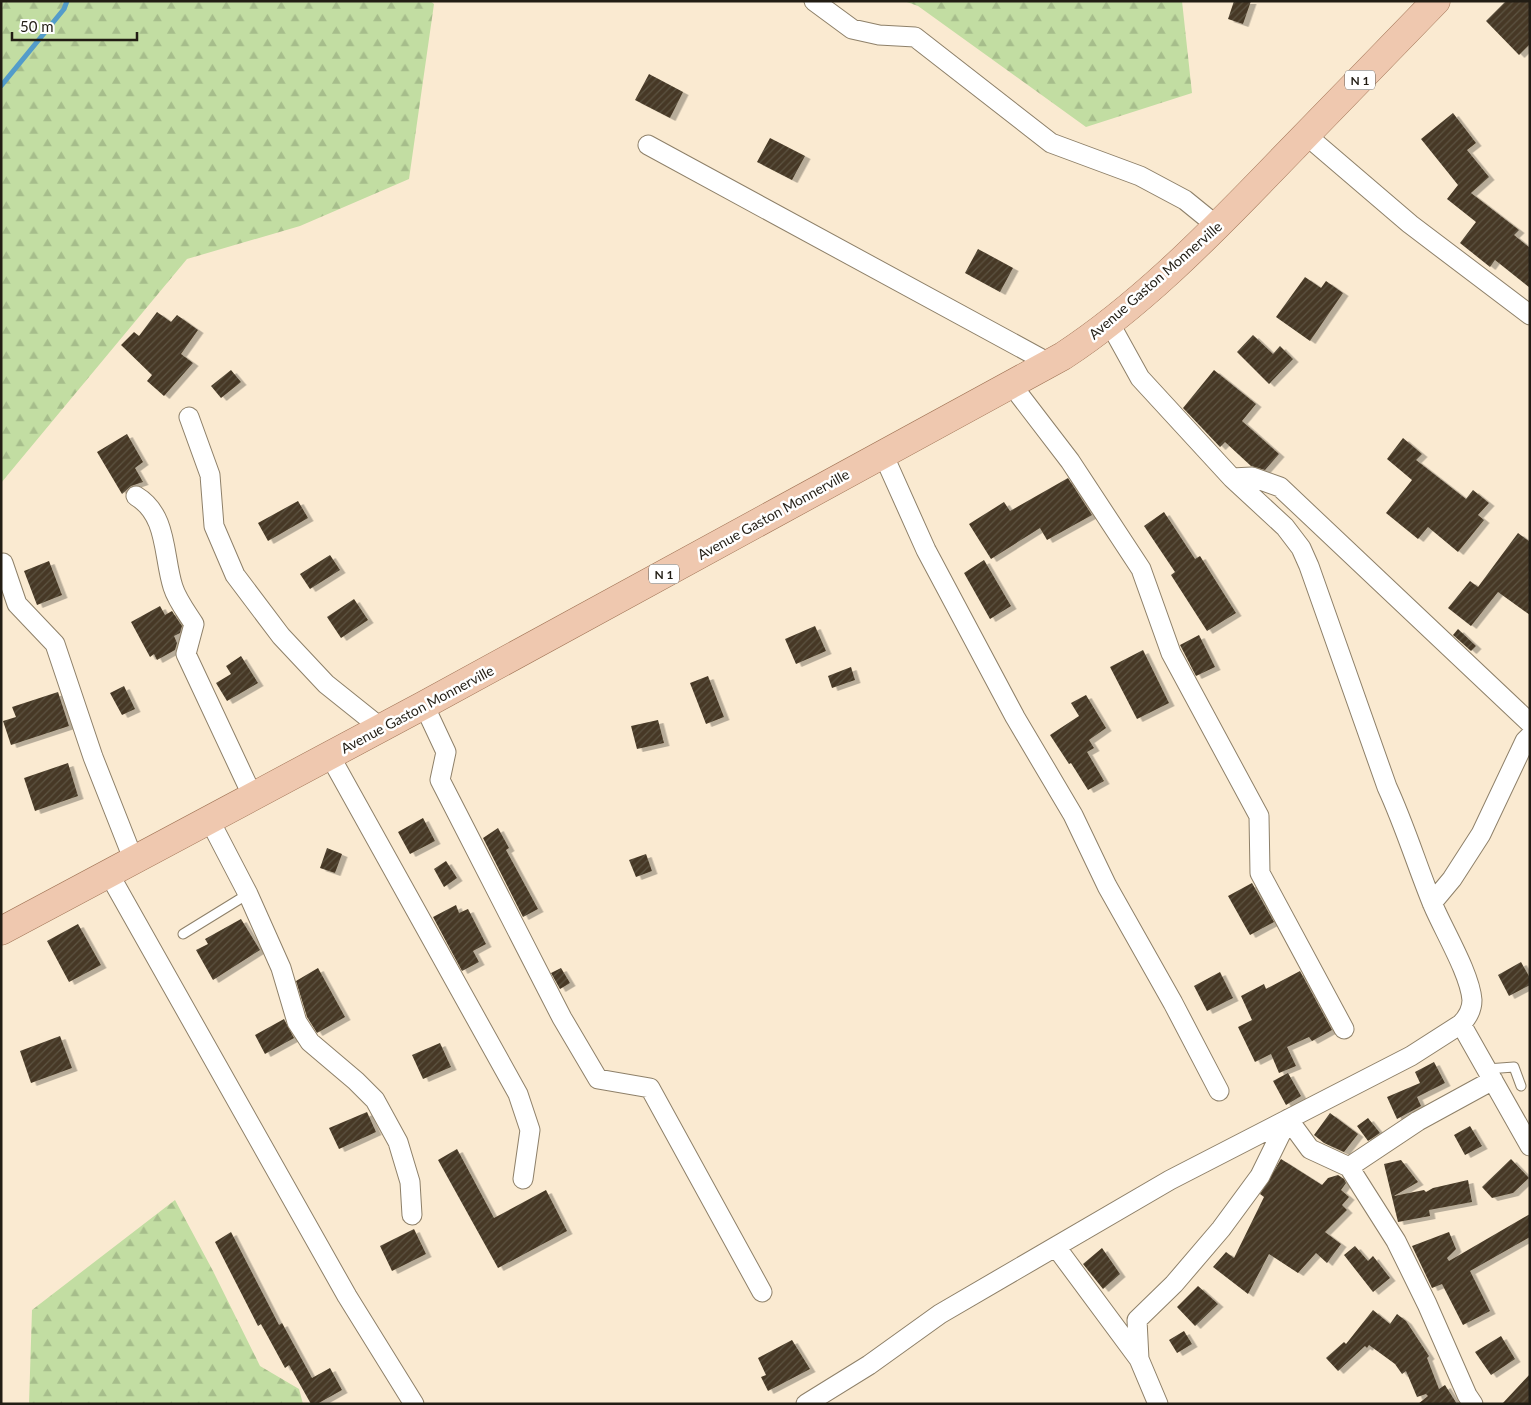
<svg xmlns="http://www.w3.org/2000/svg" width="1531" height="1405" font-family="Lato,sans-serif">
<defs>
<pattern id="forest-firs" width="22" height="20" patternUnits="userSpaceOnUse" patternTransform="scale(1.25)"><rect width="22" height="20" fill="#c2dda2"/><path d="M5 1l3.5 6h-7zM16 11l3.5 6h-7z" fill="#a6bd8b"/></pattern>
<pattern id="building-hatch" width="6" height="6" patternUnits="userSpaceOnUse" patternTransform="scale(1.25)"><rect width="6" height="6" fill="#463925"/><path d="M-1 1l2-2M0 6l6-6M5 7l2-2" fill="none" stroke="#5e5342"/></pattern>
<filter id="shadow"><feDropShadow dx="5.5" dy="3" stdDeviation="0" flood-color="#0004"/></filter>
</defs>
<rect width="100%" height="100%" fill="#faead1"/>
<!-- forest -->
<path fill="url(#forest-firs)" d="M1,1H430L434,4L409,179L300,226L187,259L1,483Z
M904,1H1182L1192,93L1086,127L918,6Z
M175,1200L213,1271L260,1366L299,1389L303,1404H29L32,1310Z"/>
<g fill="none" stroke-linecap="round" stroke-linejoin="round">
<!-- stream -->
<path stroke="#539cca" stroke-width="5" d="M1,86L64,9L67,1"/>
</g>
<!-- building -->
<path fill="url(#building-hatch)" filter="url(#shadow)" d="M1234,1H1251L1243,24L1228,19Z
M1506,1H1530V44L1519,55L1486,21Z
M649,74L683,92L670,118L635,100Z
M1453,113L1476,143L1467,150L1489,177L1471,193L1519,230L1514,235L1530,248V288L1495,260L1490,267L1460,243L1476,222L1447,199L1458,185L1421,139Z
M770,138L805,156L792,180L757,162Z
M978,249L1013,268L1000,292L965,273Z
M1305,277L1321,288L1326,281L1343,293L1310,341L1276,317Z
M157,312L171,322L177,315L198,330L181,354L193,363L164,396L147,381L152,375L121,345L134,332L139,336Z
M1253,335L1273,354L1280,346L1293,359L1269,384L1237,352Z
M231,370L241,382L221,398L211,386Z
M1214,370L1256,404L1242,421L1279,454L1265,470L1251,466L1225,442L1220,447L1183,408Z
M127,434L143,462L135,468L143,482L131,486L122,494L97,452Z
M1403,438L1422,454L1416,460L1466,499L1473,490L1489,503L1478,515L1484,520L1458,552L1428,527L1418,539L1386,513L1412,480L1387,459Z
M1068,478L1092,515L1047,540L1040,528L991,559L969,524L1004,502L1010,511Z
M298,501L308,518L268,541L258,523Z
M1164,512L1195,559L1200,556L1236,613L1207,631L1171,575L1175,572L1144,526Z
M1518,533L1530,542V615L1498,592L1471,626L1448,608L1470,581L1478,587Z
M330,555L340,570L310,589L300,574Z
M984,560L1011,606L990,619L964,573Z
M49,561L62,595L37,605L24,571Z
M354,599L368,620L341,638L327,617Z
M160,606L165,615L172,611L182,626L180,633L174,636L177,643L175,650L157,660L154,654L150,657L131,622Z
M815,626L826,651L796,664L785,639Z
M1458,629L1476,646L1471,651L1453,635Z
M1199,635L1215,667L1196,676L1180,645Z
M1143,650L1169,703L1137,719L1110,667Z
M241,656L258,683L227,701L216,683L231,674L226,666Z
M851,667L855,680L832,688L828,676Z
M708,676L724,717L706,724L690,683Z
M124,686L135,709L122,715L110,693Z
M58,692L69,726L11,745L3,721L16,717L12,707Z
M1086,695L1106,728L1089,740L1094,748L1087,752L1104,781L1088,790L1071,763L1069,764L1050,735L1079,716L1071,703Z
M658,720L664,743L637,749L631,726Z
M68,763L78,796L35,811L24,778Z
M423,818L435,841L410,854L398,832Z
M498,828L509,848L506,850L538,909L523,917L483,838Z
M327,848L342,854L335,873L320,868Z
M646,854L652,871L636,877L629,860Z
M446,861L457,878L444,887L434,869Z
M1252,883L1274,922L1250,935L1228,896Z
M456,905L459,913L468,909L486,944L473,951L479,962L462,971L433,917Z
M241,919L260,950L213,980L196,950L208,944L205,939Z
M78,924L101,965L69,982L47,941Z
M1521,962L1530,978V985L1509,996L1498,975Z
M318,968L345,1017L317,1033L307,1017L296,981Z
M561,968L570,983L560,989L551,973Z
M1300,971L1332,1030L1312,1041L1309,1037L1287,1047L1296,1066L1279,1073L1271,1054L1255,1062L1238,1027L1252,1020L1241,996L1264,984L1266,989Z
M1220,972L1233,998L1207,1011L1194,986Z
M284,1019L294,1038L265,1054L255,1035Z
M60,1036L72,1068L31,1083L20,1051Z
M440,1043L451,1067L423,1079L412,1055Z
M1434,1062L1445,1083L1417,1097L1421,1106L1397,1119L1387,1097L1420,1083L1415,1072Z
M1288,1073L1301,1096L1286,1105L1273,1081Z
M367,1112L376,1132L339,1149L329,1128Z
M1330,1113L1358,1134L1344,1152L1324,1143L1314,1135Z
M1368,1118L1380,1133L1368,1141L1357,1126Z
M1470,1126L1482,1146L1465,1155L1454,1135Z
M457,1149L494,1218L546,1190L567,1231L498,1268L438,1160Z
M1281,1159L1322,1185L1328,1178L1338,1175L1344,1179L1346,1183L1341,1190L1349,1197L1342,1205L1347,1210L1325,1232L1341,1244L1327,1263L1316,1253L1298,1273L1269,1254L1248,1294L1213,1267L1226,1252L1234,1258L1264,1197L1260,1194Z
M1511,1159L1529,1178L1513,1193L1492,1198L1482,1187Z
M1401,1160L1418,1182L1394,1196L1424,1190L1426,1192L1433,1188L1468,1180L1472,1202L1429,1210L1430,1216L1398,1222L1384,1164Z
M1530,1214V1237L1470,1271L1490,1311L1463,1325L1442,1284L1432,1288L1412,1246L1449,1232L1456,1249L1447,1258L1449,1261Z
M414,1229L426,1254L392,1271L380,1246Z
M231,1232L279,1325L282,1323L312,1378L330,1368L342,1390L317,1404H311L289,1365L285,1368L261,1324L258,1326L215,1242Z
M1355,1246L1368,1261L1373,1256L1390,1278L1373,1292L1344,1255Z
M1102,1248L1120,1274L1103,1289L1083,1264Z
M1198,1286L1218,1304L1195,1326L1177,1307Z
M1373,1310L1390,1324L1397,1314L1406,1321L1429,1356L1427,1358L1439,1389L1445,1385L1457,1404H1418L1428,1396L1426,1394L1417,1397L1406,1371L1402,1374L1395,1364L1369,1345L1367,1348L1365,1346L1338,1371L1326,1358L1344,1342L1346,1344Z
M1184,1331L1192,1344L1177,1353L1169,1340Z
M1501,1336L1515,1359L1491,1375L1475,1352Z
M792,1340L810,1369L768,1391L761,1377L766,1375L758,1358Z
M1530,1374V1404H1502Z"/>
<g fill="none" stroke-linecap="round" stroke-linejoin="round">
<!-- service casing -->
<g stroke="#8e8069" stroke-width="11">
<path id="service" d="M183,934L248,894
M1487,1069L1514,1067L1521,1086"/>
</g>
<!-- minor casing -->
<g stroke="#8e8069" stroke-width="21">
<path id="minor" d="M814,1L852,29L879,35L915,37L1051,143L1140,176L1185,200L1217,226
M1306,135L1410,224L1530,315
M648,145L1049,363
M1109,322L1140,378L1232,478L1285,527L1301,548L1309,566L1387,787C1405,826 1417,866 1433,905C1444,931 1470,974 1472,1000C1472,1009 1467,1018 1461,1024
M1011,384L1070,461L1141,569L1171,653L1259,816L1260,873L1344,1029
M189,417L210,475L214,526L235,575L281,636L326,684L381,728
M883,454L926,550L1015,717L1073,815L1107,886L1173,1003L1219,1091
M1232,478L1252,477L1280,487L1530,723
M136,496C168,515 163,556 173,587C177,600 187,613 194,624L186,654L253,797
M3,563L17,604L55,644L93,757L134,861
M424,705L446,752L440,780L562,1018L598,1079L650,1088L762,1292
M330,756L518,1094L530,1130L523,1179
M210,821L248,894L281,968L297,1022L310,1042L356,1081L375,1100L398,1142L410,1182L412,1215
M109,874L347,1296L414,1404
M1432,903L1452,879L1481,834L1525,741L1530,736
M1349,1167L1396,1241L1427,1304L1467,1395L1473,1404
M1056,1247L1139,1359L1158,1404
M1139,1359L1137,1320L1174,1284L1221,1229L1260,1176L1288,1119L1310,1149L1349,1167L1418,1121L1493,1080
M806,1404L869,1365L940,1314L1170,1180L1411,1056L1461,1024L1530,1146"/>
</g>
<!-- primary casing -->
<g stroke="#a17456" stroke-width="29">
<path id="primary" d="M1,931L424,705L1063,356C1139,306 1204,240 1267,175C1323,117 1380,59 1436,1"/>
</g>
<!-- service -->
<use href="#service" stroke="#fff" stroke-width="9"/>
<!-- minor -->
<use href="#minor" stroke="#fff" stroke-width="19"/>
<!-- primary -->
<use href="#primary" stroke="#efc8af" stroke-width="28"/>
</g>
<g text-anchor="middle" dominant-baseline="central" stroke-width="5" stroke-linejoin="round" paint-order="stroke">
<!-- shield labels -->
<g fill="#fff" stroke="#64615a" stroke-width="1">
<rect x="1345" y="70.5" width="30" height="19" rx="4"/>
<rect x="649" y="564.5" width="30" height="19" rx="4"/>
</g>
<g font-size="12" font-weight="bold" fill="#221d14">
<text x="1360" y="80">N 1</text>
<text x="664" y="574">N 1</text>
</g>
<!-- street labels -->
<g font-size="14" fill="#221d14" stroke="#fff">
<text transform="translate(1155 280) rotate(-41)">Avenue Gaston Monnerville</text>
<text transform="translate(773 514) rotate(-29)">Avenue Gaston Monnerville</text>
<text transform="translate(417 709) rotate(-28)">Avenue Gaston Monnerville</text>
</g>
</g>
<!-- border -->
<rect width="1531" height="1405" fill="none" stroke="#221d14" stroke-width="5"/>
<!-- scale -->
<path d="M12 32v8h125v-8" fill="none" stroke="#221d14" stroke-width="2.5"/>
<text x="20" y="32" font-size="15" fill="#221d14" stroke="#ffffff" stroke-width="4" paint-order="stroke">50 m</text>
</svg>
